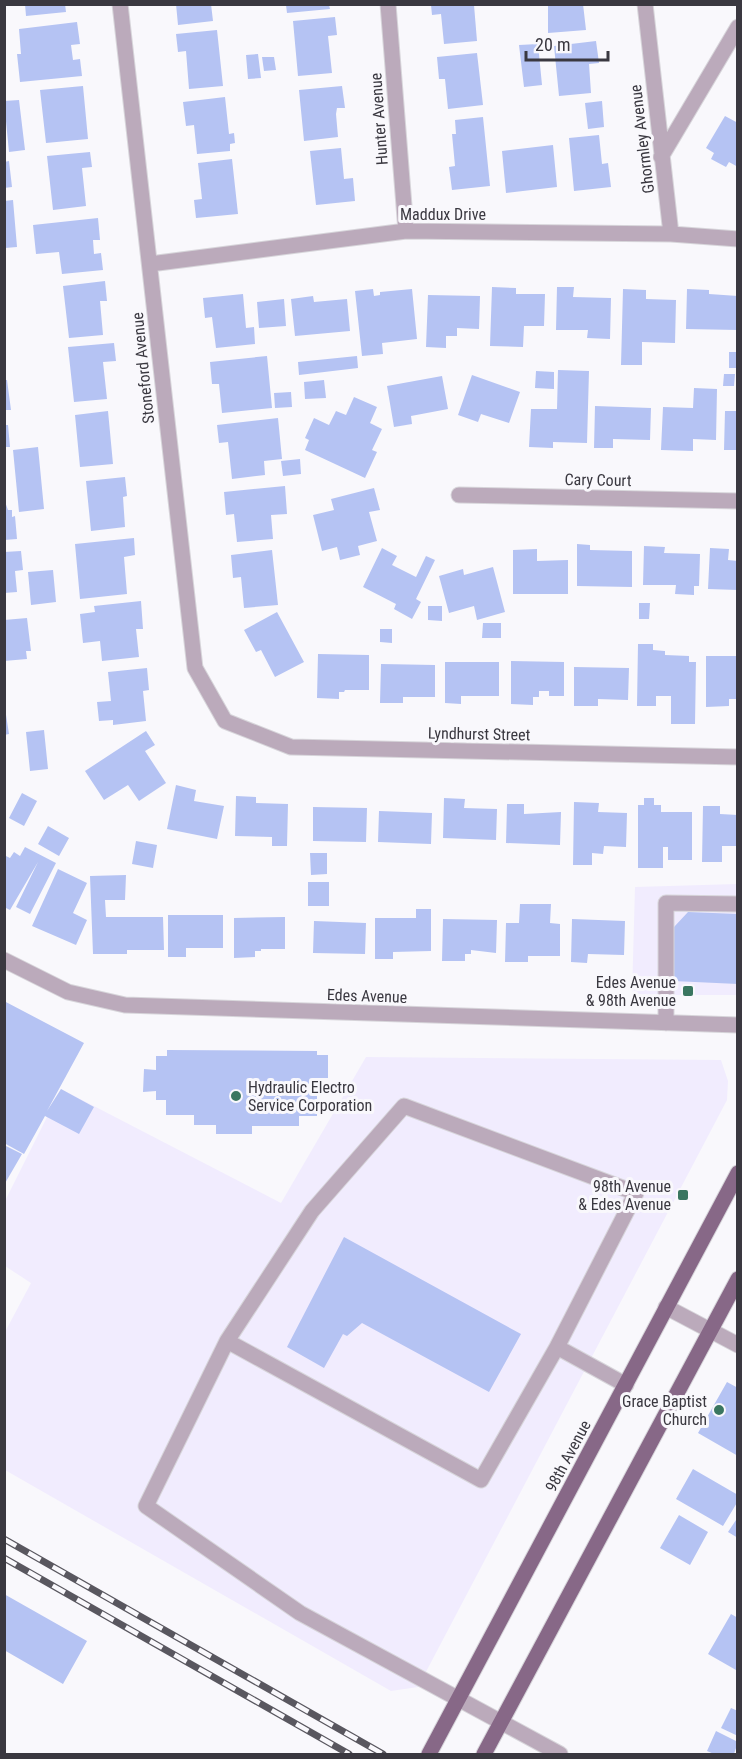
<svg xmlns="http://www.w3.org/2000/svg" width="742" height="1759" font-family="'Roboto Condensed',sans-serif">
<rect width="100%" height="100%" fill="#f9f8fc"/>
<!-- built -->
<path fill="#f1ecfe" d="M737,884V995H632L635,887Z
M366,1057L721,1060L728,1081L727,1100L418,1687L391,1691L5,1470V1332L31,1283L5,1266L4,1203L61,1089L281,1203Z"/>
<!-- building -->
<path fill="#b5c3f3" d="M25,4H65L66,12L26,16Z
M176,4H211L213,21L178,25Z
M548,4H583L586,30L548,33Z
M286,5H329L330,9L287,13Z
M431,5H474L477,41L444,44L441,14L432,15Z
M335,17L337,35L328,36L332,73L298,76L293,21Z
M77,22L80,44L71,45L73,60L80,59L82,76L20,82L17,54H21L19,29Z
M217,30L223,86L189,89L186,51L178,52L176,34Z
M596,41L599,63L589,64L591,93L559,96L554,46Z
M538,44L542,85L524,87L519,45Z
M477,53L483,105L448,109L445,79H439L437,57Z
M258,54L261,78L248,79L246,55Z
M262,57H274L276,70L264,71Z
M83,86L88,139L46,143L40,90Z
M342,86L345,108H337L336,114L338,137L304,141L299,90Z
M225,97L229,134L234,133L235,143L230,144V151L197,154L194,125L186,126L183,102Z
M19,100L25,150L9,152L4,101Z
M602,101L604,127L588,129L585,103Z
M725,116L738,123V167L729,162L726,167L711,159L714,153L706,148Z
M483,117L490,186L452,190L449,167L455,166L452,134H456L455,120Z
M599,135L602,164L608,163L611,187L574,191L569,138Z
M553,145L557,187L506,193L502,151Z
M341,148L344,179L353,178L355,201L316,205L310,151Z
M90,152L92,167L82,168L86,206L53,210L47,156Z
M232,159L238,214L196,218L194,200L202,199L198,163Z
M9,161L12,187L4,188V162Z
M13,200L17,247L5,248L4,201Z
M98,218L100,240H93L94,254L101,253L103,270L62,274L59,252L36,254L33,225Z
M105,281L107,301H100L103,335L69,338L63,286Z
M492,287L516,288V294H545L544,326H524L523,347L490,346Z
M557,287H574L573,297L611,298L610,339L587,338L588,330H556Z
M373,289L374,296L380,295V292L412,289L417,339L382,343L383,354L362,356L355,291Z
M623,289L646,290V299L676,300L675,343L642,342V365H621Z
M687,289L709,290V294L738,296V330L686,329Z
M243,294L246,328L254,327L255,344L216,348L212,317L205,318L203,298Z
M428,295L480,296L479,329L457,328V336H446V348L426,347Z
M313,296L314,302L347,299L350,331L295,336L291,299Z
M284,299L286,326L259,328L257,302Z
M114,343L116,361L103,362L107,399L74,402L68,347Z
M729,352H738V368H729Z
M267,356L272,408L222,413L219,384H212L210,362Z
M357,356L358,368L299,375L298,362Z
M558,370L589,371L587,443L553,442V448L529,447L531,409H557Z
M536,371L554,372V389L535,388Z
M724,374H735L734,386H723Z
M472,375L520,392L509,423L481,414L478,422L458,415Z
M442,376L448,409L411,416L412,424L394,427L387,386Z
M4,380H7L11,410H4Z
M324,380L326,398L305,399L304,382Z
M694,388L717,389L716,440L693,439V451L661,450L663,407L693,408Z
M291,392L292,407L275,408L274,393Z
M354,397L377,407L370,423L382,429L372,450L377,452L365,478L305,450L309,440L305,438L314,418L329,425L336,411L346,415Z
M595,406L651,408L650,440L613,439V448H594Z
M108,411L113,464L80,467L75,415Z
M725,411H738V450H724Z
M278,418L282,459L264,461L265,475L232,479L228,442L219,443L217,425Z
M4,425H8L10,447H4Z
M38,447L44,509L19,512L13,450Z
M300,459L301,474L283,476L281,461Z
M125,477L127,496L123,497L125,527L91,531L86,481Z
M285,486L287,514L271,515L273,539L237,542L234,514L226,515L224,492Z
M374,488L380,510L369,512L377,541L358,546L360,555L340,560L337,547L322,551L313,515L334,510L331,499Z
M4,499L8,510H12V517L15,516L17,539L4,540Z
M134,538L135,555L124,557L127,594L80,599L75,544Z
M577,544L590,545V550L632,551V587L577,586Z
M644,546L665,547L664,553L700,554L699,586H694V595L675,594L676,585H643Z
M382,548L397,556L392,565L416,577L426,556L435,560L416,599L421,602L412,619L394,609L396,604L363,587Z
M710,548L729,549L728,560L738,561V590L708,589Z
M537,549V561L568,560V594H513V550Z
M272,550L278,605L244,608L241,577L233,578L231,555Z
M21,551L23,570L15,571L17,592L4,593V552Z
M493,567L505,612L477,620L474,606L449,613L439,576L463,569L464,575Z
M53,570L56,602L31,605L28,572Z
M141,601L143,629H136L139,657L102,661L100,641L83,643L80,614L95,612L94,606Z
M639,603H650L649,619H639Z
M428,606H442V621L428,620Z
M277,612L304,662L275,677L261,650L256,652L244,630Z
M27,618L31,651H26L27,659L4,661V620Z
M483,623H501V638H482Z
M380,629H392V643L380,642Z
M638,644H653V650L665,651V655L689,656V662H696L695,724H671V696H656V706H637Z
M318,654L369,655V690H345L344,692H339V699L317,698Z
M706,656H738V699H729V706L706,707Z
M511,661L564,662V696H549V691H539V697H533V705L511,704Z
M445,662H499V696H461V704L445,703Z
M381,664L435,665V697H403V703H380Z
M574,667L629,668L628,700L598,699V706H574Z
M147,668L149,690L143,691L146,721L113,725V720L99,721L97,702L111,701L108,672Z
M4,702L9,734L4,735Z
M44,730L48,769L30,771L26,732Z
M146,731L155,745L145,751L166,783L139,801L128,785L104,800L85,771Z
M176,785L196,790L194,801L224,806L217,839L167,829Z
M22,793L37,801L24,826L9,818Z
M236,796L256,797V803L288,804L287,846H272V837L235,836Z
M444,798L465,799L464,808L497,809L496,840L443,838Z
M644,798H654V805H661V812H692V860H668V847H663V868H638V805H644Z
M574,802L599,803L598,812L627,813L626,847L604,846L603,854L592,853V865H573Z
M507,804H524V814L561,812L560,845L506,843Z
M703,806H720V814L738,815V846H722V862H702Z
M313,807L367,808L366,842L313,841Z
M379,811L432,813L431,844L378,842Z
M48,826L69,838L59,856L38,844Z
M136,841L157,845L153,868L132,864Z
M25,847L56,863L30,914L16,907L38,862L10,910L4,907V855L10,858L14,852L20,856Z
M310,853H327V874L311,875Z
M58,869L87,883L73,913L87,920L76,945L32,926Z
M126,875L125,900H105L106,917H163L164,950H127V954H93L90,876Z
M308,882H329V906H308Z
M520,904H551L550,923L560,924V956H528V962H505L506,923H519Z
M416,909H431V951L393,952V959H375V918H416Z
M688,912L738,914V984L673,981L674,927Z
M168,915H223V948H186V957H168Z
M285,917V949H261V951H255V957L234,958V918Z
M443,919L497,920L496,953L471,950V954H465V961H442Z
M572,919L625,921L624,955L588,954L587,963L571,962Z
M314,921L366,923L365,954L313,953Z
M4,1001L84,1043L47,1111L61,1089L94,1107L79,1134L45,1116L24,1154L4,1143Z
M167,1050L317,1051V1055H328V1078H317V1116H299V1126H252V1134H216V1125H194V1115H166V1100H156V1091L143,1092L144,1069L156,1070V1056H167Z
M4,1145L22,1154L4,1185Z
M344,1237L521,1334L489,1392L362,1323L347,1336L343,1334L324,1368L287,1347Z
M727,1382L738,1388V1456L698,1433Z
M693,1469L738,1495V1501L723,1526L676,1499Z
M679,1515L708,1532L690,1565L660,1548Z
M738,1517V1538L728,1532Z
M4,1594L87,1641L63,1684L4,1650Z
M731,1614L738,1618L736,1670L708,1654Z
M731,1708L738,1711V1736L721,1728Z
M716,1731L738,1742L734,1754H714L707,1751Z"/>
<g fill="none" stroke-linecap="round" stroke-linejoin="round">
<!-- minor casing -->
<g stroke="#d7d5da" stroke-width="17">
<path id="minor" d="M120,4L195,668L225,721L291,747L738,757
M388,4L406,231
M645,4L671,234
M661,157L738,27
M150,264L406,231L671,234L738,239
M459,495L738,501
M4,960L68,992L125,1005L738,1025
M666,1023V903L738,904
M666,1307L738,1345
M227,1341L146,1506L300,1613L560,1754
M557,1347L636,1193L404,1106L312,1211L227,1341L481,1480L557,1347L626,1385"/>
</g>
<!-- major casing -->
<g stroke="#d7d5da" stroke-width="17">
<path id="major" d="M429,1754L738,1173
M484,1754L738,1279"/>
</g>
<!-- minor -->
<use href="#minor" stroke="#bab" stroke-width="15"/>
<!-- major -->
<use href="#major" stroke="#876887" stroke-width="15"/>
<!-- rail casing -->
<g stroke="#59575f" stroke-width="7">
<path id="rail" d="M4,1539L383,1754
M4,1558L349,1754"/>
</g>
<!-- rail -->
<use href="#rail" stroke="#f9f8fc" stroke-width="4.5" stroke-dasharray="14" stroke-linecap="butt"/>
</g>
<!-- markers -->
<g fill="#3a7660" stroke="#f9f8fc" stroke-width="2">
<rect x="682" y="985" width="12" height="12" rx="3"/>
<circle cx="236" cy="1096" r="6"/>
<rect x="677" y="1189" width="12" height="12" rx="3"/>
<circle cx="719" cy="1410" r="6"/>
</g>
<g text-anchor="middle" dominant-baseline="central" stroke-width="6" stroke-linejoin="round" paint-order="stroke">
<!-- street labels -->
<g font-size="16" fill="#3a3840" stroke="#f9f8fc">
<text transform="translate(379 119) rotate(-94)">Hunter Avenue</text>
<text transform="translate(642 139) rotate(-97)">Ghormley Avenue</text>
<text x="443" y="214">Maddux Drive</text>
<text transform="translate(143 368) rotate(-96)">Stoneford Avenue</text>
<text transform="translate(598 480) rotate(1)">Cary Court</text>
<text transform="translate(479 734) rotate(1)">Lyndhurst Street</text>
<text transform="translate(367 996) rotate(2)">Edes Avenue</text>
<text transform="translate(568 1456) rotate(-62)">98th Avenue</text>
</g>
<!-- poi labels -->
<g font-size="16" fill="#3a3840" stroke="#f9f8fc" text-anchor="end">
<text x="676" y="982">Edes Avenue<tspan x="676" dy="18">&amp; 98th Avenue</tspan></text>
<text x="248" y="1087" text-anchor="start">Hydraulic Electro<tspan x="248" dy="18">Service Corporation</tspan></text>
<text x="671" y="1186">98th Avenue<tspan x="671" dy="18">&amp; Edes Avenue</tspan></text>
<text x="707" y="1401">Grace Baptist<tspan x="707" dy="18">Church</tspan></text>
</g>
</g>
<!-- border -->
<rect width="742" height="1759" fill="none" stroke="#3a3840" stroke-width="12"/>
<!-- scale -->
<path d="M526 51v9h82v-9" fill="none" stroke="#3a3840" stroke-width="3"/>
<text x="535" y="51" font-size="18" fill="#3a3840" stroke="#f9f8fc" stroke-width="4.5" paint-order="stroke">20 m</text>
</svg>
